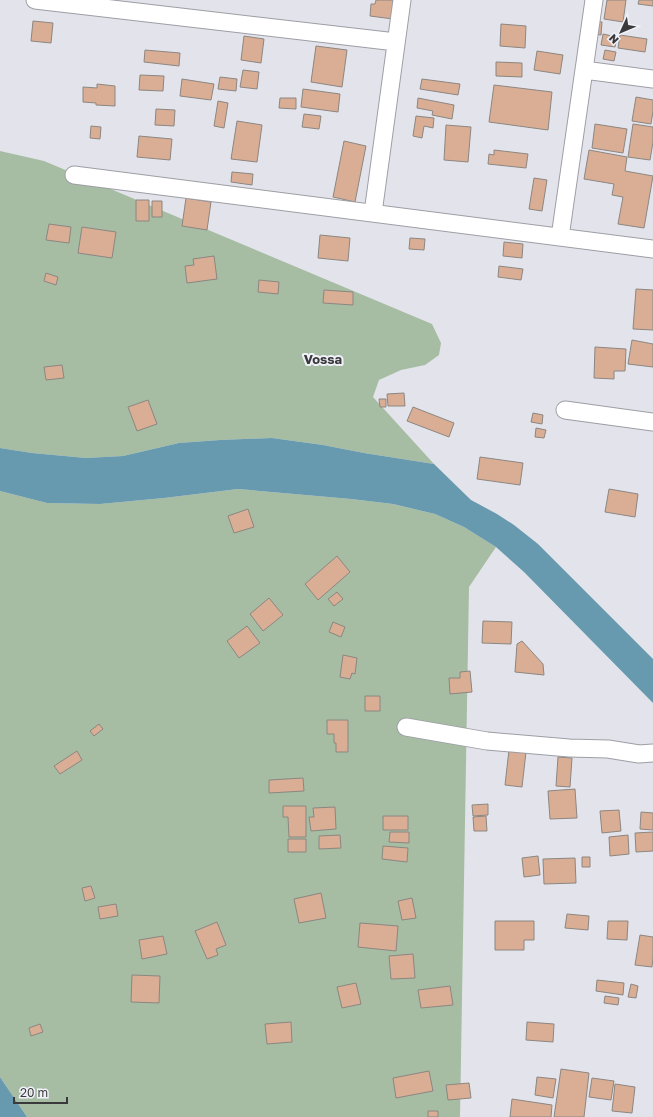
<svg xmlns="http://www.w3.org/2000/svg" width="653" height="1117" font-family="'Golos Text',sans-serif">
<rect width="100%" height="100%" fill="#e3e4eb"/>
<!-- green -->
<path fill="#a6bda3" d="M0,151L44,161L432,324L441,343L439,355L425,365L401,370L379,380L373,397L434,464L364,453L323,445L272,438L220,440L179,443L123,456L86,458L32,453L0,448Z
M238,489L351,499L393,504L435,514L464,527L496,547L469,587L460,1117H27L0,1077V491L47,503L100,504L164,498Z"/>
<!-- water -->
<path fill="#679aae" d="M272,438L323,445L364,453L434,464L471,500L497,514L514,525L538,544L653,659V703L524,572L496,547L464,527L435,514L393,504L351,499L238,489L164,498L100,504L47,503L0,491V448L32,453L86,458L123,456L179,443L220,440Z
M0,1077L27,1117H0Z"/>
<!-- building -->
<path fill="#d9ae94" stroke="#8c8682" d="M376,0H395L393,19L370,16L371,4H375Z
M607,0H626L623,22L604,19Z
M639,0H653V6L638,4Z
M33,21L53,23L51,43L31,41Z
M594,21L602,22L601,35L592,34Z
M501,24L526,26L525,48L500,46Z
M603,34L617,37L615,47L601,45Z
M620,35L647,39L645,52L618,48Z
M244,36L264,39L261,63L241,60Z
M316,46L347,50L342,87L311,82Z
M145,50L180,53L179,66L144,62Z
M605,50L616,52L614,61L603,59Z
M537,51L563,55L560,74L534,70Z
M496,62L522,63V77L496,76Z
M243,70L259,72L257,89L240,87Z
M140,75L164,76L163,91L139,90Z
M220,77L237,79L236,91L218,89Z
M182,79L214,84L211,100L180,96Z
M422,79L460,84L458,95L420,89Z
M97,84L115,86V106L96,105V103L83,102V87L97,88Z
M494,85L552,92L548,130L489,122Z
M303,89L340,94L338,112L301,107Z
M636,97L653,100V111L651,124L632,121Z
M280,98H296V109L279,108Z
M418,98L454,105L452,119L432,115L433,111L417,108Z
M218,101L228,103L224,128L214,126Z
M156,109L175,110L174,126L155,125Z
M304,114L321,116L319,129L302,127Z
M416,116L434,118L433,128L424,126L422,138L413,136Z
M237,121L262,125L257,162L231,159Z
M595,124L627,129L623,153L592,148Z
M633,124L653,127V142L650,160L628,157Z
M446,125L471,127L468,162L444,160Z
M91,126L101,127L100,139L90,138Z
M139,136L172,139L170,160L137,157Z
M344,141L366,146L355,202L333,197Z
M494,150L528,154L526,168L488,164L489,154L494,155Z
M589,150L627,157L625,171L653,176L644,228L618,224L623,197L612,195L614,184L584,179Z
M232,172L253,174L252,185L231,182Z
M534,178L547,180L542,211L529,209Z
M186,198L211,202L207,230L182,226Z
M136,200H149V221H136Z
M152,201H162V217H152Z
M49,224L71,227L69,243L46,240Z
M82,227L116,232L112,258L78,253Z
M320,235L350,238L348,261L318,258Z
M410,238L425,239L424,250L409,249Z
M504,242L523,244L522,258L503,256Z
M214,256L217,279L187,283L185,266L194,265L193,259Z
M499,266L523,269L521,280L498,277Z
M46,273L58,277L56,285L44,281Z
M259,280L279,282L278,294L258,292Z
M636,289L653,290V330L633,329Z
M324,290L353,292V305L323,303Z
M632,340L653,344V367L628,364Z
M595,347L626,349L625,371H614V379L594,378Z
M62,365L64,378L46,380L44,367Z
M404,393L405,406H388L387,394Z
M379,399H386V407H380Z
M148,400L157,424L137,431L128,407Z
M413,407L454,423L449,437L407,421Z
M533,413L543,415L542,424L531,422Z
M536,428L546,430L544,438L535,437Z
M480,457L523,463L520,485L477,479Z
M609,489L638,494L635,517L605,512Z
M248,509L254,527L234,533L228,516Z
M337,556L350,572L318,600L305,584Z
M337,592L343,599L334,606L328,599Z
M269,598L283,615L263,631L250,614Z
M483,621L512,622L511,644L482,643Z
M333,622L345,627L341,637L329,632Z
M247,626L260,643L239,658L227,641Z
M522,641L543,664L544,675L515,672L517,644Z
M343,655L357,658L355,674L352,673L350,679L340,677Z
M470,671L472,692L450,694L449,678H460V672Z
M365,696H380V711H365Z
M327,720H348V752H336V743H334V734H327Z
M99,724L103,729L94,736L90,731Z
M509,750L526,752L522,787L505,785Z
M77,751L82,760L60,774L54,766Z
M558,757L572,758L570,787L556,786Z
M303,778L304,791L269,793V780Z
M575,789L577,818L550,819L548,791Z
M488,804V815L473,816L472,805Z
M283,806H306V837H289L288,817H283Z
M335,807L336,829L311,831L309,817H314L313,808Z
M619,810L621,831L602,833L600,811Z
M641,812L653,813V830L640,829Z
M383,816H408V830H383Z
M486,816L487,831H474L473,817Z
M390,832H409V843L389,842Z
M653,832V851L636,852L635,833Z
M340,835L341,848L319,849V836Z
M628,835L629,854L610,856L609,837Z
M288,839H306V852H288Z
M383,846L408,848L407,862L382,859Z
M538,856L540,875L524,877L522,858Z
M582,857H590V867H582Z
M575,858L576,883L544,884L543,859Z
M91,886L95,898L85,901L82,888Z
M321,893L326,918L299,923L294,899Z
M412,898L416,918L402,920L398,901Z
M116,904L118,916L100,919L98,907Z
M567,914L589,916L588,930L565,928Z
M495,921H534V940H524V950H495Z
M608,921H628L627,940L607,939Z
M217,922L226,945L216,949L218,955L207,959L195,931Z
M360,923L398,926L396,951L358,947Z
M640,935L653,937V957L652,967L635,965Z
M163,936L167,954L142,959L139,940Z
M413,954L415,978L391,979L389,956Z
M132,975L160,976L159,1003L131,1002Z
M597,980L624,983L623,995L596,991Z
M356,983L361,1004L342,1008L337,987Z
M631,984L638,986L636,998L628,997Z
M450,986L453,1005L421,1008L418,990Z
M605,996L619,998L618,1005L604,1003Z
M291,1022L292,1042L267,1044L265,1024Z
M527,1022L554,1024L553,1042L526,1040Z
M40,1024L43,1032L31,1036L29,1028Z
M561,1069L589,1073L584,1117H554Z
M429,1071L433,1091L396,1098L393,1078Z
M537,1077L556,1079L553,1098L535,1095Z
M592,1078L614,1081L611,1100L589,1097Z
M469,1083L471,1098L448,1100L446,1085Z
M615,1084L635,1087L632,1113L612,1111Z
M512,1099L552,1105L551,1117H510Z
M428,1111H438V1117H428Z"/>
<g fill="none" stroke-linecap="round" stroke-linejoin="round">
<!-- street casing -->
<g stroke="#9d9ea5" stroke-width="19">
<path id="street" d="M35,0L396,42
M584,70L653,79
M74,175L653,249
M373,213L402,0
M560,237L594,0
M565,410L653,422
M406,727L487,741L569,748L608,749L639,754L653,753"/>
</g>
<!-- street -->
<use href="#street" stroke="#fff" stroke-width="17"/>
</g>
<g text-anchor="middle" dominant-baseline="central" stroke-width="4" stroke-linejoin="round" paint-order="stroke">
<!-- neighbourhood labels -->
<g font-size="13" font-weight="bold" fill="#3a3a3d" stroke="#f0f1f8">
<text x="323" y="359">Vossa</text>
</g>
</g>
<!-- north arrow -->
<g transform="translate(621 32) rotate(226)" stroke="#f0f1f8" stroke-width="3" paint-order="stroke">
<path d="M0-3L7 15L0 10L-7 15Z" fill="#3a3a3d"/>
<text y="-6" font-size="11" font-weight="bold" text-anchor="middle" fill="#3a3a3d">N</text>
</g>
<!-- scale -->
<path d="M14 1097v6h53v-6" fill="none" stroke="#3a3a3d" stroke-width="2"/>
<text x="20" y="1097" font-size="12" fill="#3a3a3d" stroke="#f0f1f8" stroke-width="3" paint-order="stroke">20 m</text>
</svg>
